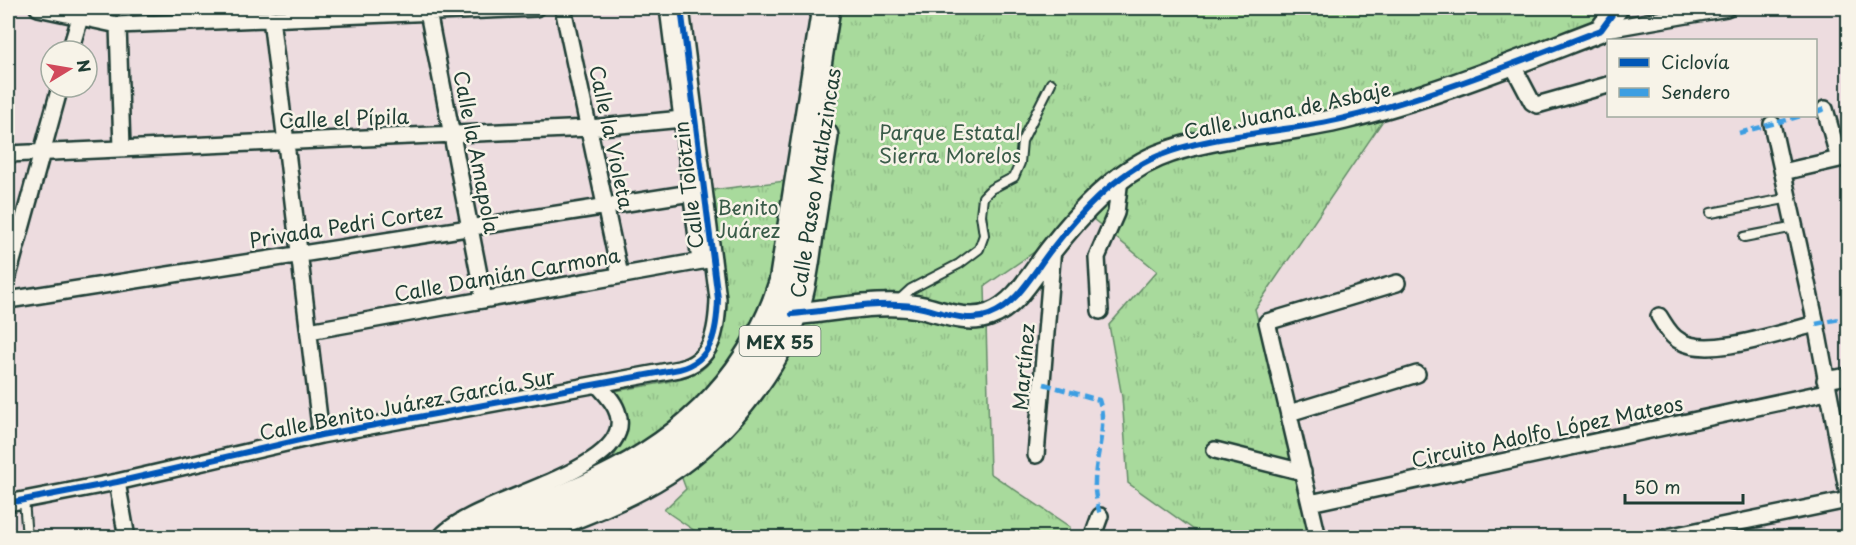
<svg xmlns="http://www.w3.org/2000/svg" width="1856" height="545" font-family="'Playpen Sans',sans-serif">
<defs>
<pattern id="grass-tufts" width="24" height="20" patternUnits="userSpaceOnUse" patternTransform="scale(1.5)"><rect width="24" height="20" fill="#a8da9c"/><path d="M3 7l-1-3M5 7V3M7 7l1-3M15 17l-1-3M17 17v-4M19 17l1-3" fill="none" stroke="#90bc87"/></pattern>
</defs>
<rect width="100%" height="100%" fill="#eddcdf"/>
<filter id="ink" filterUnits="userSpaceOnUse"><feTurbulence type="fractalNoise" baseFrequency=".0167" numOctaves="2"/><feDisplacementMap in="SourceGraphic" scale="12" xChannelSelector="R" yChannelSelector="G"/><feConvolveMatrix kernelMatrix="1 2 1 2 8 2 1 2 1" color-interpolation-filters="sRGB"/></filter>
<g filter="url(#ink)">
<!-- grass -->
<path fill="url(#grass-tufts)" stroke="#648c68" stroke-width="1.5" d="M833,8H1634L1513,63L1388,113L1255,309L1314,537H1204L1128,483L1122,397L1109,325L1157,271L1088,215L985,286L990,473L1070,527L1066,537H704L664,510L686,489L680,473L753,389Z
M785,181L770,285L743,346L684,420L610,465L623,438L628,419L612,392C639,386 669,384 694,374C745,354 717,230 712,190Z"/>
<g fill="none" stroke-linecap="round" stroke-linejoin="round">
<!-- lane casing -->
<g stroke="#1f3d34" stroke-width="12">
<path id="lane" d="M1711,213L1790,198
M1744,237L1795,227
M898,301L911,289L959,264L979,249L984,235L981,215L983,197L991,189L1014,177L1020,163L1022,141L1051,83
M24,500L27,538"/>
</g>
<!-- street casing -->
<g stroke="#1f3d34" stroke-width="20">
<path id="street" d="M38,8L118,25L536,8
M563,8L620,275
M668,8L700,261
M428,12L484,300
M271,18L321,435
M118,25L122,148
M1601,30L1727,8
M70,51L83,8
M1512,64L1532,102L1537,105L1608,85
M1825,109L1839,159
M1772,124L1816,324L1848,494
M8,154L590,128L682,119
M1783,172L1848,157
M8,276L60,87
M8,300L691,193
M1100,311L1097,257L1116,213L1120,178
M1659,316C1665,325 1670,336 1680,341C1709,359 1784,331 1816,324
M309,331L713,259
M1825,380L1848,376
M1289,413L1417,374
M1215,450L1303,472
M1036,455L1053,247
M117,482L127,538
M8,503L117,482L321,435L679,369C713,361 717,330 718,299L681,8
M1310,503L1827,392
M440,538C469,499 636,473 618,414C615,402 605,393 597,384
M1092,538L1100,516
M1318,538L1267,322L1397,283
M1662,538L1848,500"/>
</g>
<!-- secondary casing -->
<g stroke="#1f3d34" stroke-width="26">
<path id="secondary" d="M792,314C832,311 885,299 923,308C944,313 968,323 989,315C1017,305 1033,273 1051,250C1079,214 1115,174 1158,156C1213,133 1286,133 1345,118C1432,97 1517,62 1601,30L1617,8"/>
</g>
<!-- highway casing -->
<g stroke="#1f3d34" stroke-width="32">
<path id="highway" d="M464,538C568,496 669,467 738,372C758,344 773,316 783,283L826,8
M515,538C561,519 610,503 653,478C718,440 776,371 798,298C804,277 806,256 809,235C814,202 819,169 824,136"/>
</g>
<!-- lane -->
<use href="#lane" stroke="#f7f3e8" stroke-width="8"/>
<!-- street -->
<use href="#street" stroke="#f7f3e8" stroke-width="15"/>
<!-- secondary -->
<use href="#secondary" stroke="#f7f3e8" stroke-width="21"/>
<!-- highway -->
<use href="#highway" stroke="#f7f3e8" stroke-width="27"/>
<!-- quiet -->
<path stroke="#3c9ee2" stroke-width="4.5" stroke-dasharray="9 4.5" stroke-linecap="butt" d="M1816,112L1825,109
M1739,133L1801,116
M1816,324L1848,317
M1044,384L1099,400C1108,428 1095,455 1095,483C1094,494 1098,505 1100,516"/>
<!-- cycleway casing -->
<g stroke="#f7f3e8" stroke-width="10">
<path id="cycleway" d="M792,314C832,311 885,299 923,308C944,313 968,323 989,315C1017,305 1033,273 1051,250C1079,214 1115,174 1158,156C1213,133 1286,133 1345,118C1432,97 1517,62 1601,30L1617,8
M8,503L117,482L321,435L679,369C713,361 717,330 718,299L681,8"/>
</g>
<!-- cycleway -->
<use href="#cycleway" stroke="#0057b8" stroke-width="6"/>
</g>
</g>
<g text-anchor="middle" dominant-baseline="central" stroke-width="5" stroke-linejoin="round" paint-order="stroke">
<!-- shield labels -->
<rect fill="#f7f3e8" stroke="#60746a" stroke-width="1.5" x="739.5" y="326" width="81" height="30" rx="4.5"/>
<g font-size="18" font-weight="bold" fill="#1f3d34">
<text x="780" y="341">MEX 55</text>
</g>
<!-- street labels -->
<g font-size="20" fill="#1f3d34" stroke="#f7f3e8">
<text transform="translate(1287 110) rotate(-12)">Calle Juana de Asbaje</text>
<text transform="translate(344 118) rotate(-2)">Calle el Pípila</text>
<text transform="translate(612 137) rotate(78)">Calle la Violeta</text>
<text transform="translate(477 152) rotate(79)">Calle la Amapola</text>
<text transform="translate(815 183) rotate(-81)">Calle Paseo Matlazincas</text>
<text transform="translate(688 185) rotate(-97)">Calle Tolotzin</text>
<text transform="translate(346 225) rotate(-9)">Privada Pedri Cortez</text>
<text transform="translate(507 274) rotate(-10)">Calle Damián Carmona</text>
<text transform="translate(1023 367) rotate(-85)">Martínez</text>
<text transform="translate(407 404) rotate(-11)">Calle Benito Juárez García Sur</text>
<text transform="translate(1547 431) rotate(-12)">Circuito Adolfo López Mateos</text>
</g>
<!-- park labels -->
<g font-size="20" fill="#3a5c49" stroke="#f7f3e8">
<text x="950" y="132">Parque Estatal<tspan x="950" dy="23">Sierra Morelos</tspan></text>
<text x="748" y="207">Benito<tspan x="748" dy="23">Juárez</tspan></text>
</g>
</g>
<!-- margin -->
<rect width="1856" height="545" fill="none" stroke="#f7f3e8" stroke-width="30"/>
<rect x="15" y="15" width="1826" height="515" fill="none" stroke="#1f3d34" stroke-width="2" filter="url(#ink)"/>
<!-- legend -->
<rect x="1607" y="39" width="210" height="78" fill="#f7f3e8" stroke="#a1aaa0" stroke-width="1.5"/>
<rect x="1619" y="58" width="30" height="9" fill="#0057b8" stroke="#a1aaa0" stroke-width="1.5"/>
<text x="1661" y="69" font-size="18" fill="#1f3d34">Ciclovía</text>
<rect x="1619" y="88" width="30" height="9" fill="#3c9ee2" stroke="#a1aaa0" stroke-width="1.5"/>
<text x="1661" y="99" font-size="18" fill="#1f3d34">Sendero</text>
<!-- north arrow -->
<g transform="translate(69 69) rotate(79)"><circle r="28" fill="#f7f3e8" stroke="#a1aaa0" stroke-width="1.5"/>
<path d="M0-4.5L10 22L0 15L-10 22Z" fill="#d1495b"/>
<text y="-9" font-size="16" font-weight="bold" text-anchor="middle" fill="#1f3d34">N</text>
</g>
<!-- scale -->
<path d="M1625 494v9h118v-9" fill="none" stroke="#1f3d34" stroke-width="3"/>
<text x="1634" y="494" font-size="18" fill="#1f3d34" stroke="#f7f3e8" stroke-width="4.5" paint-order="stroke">50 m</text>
</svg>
